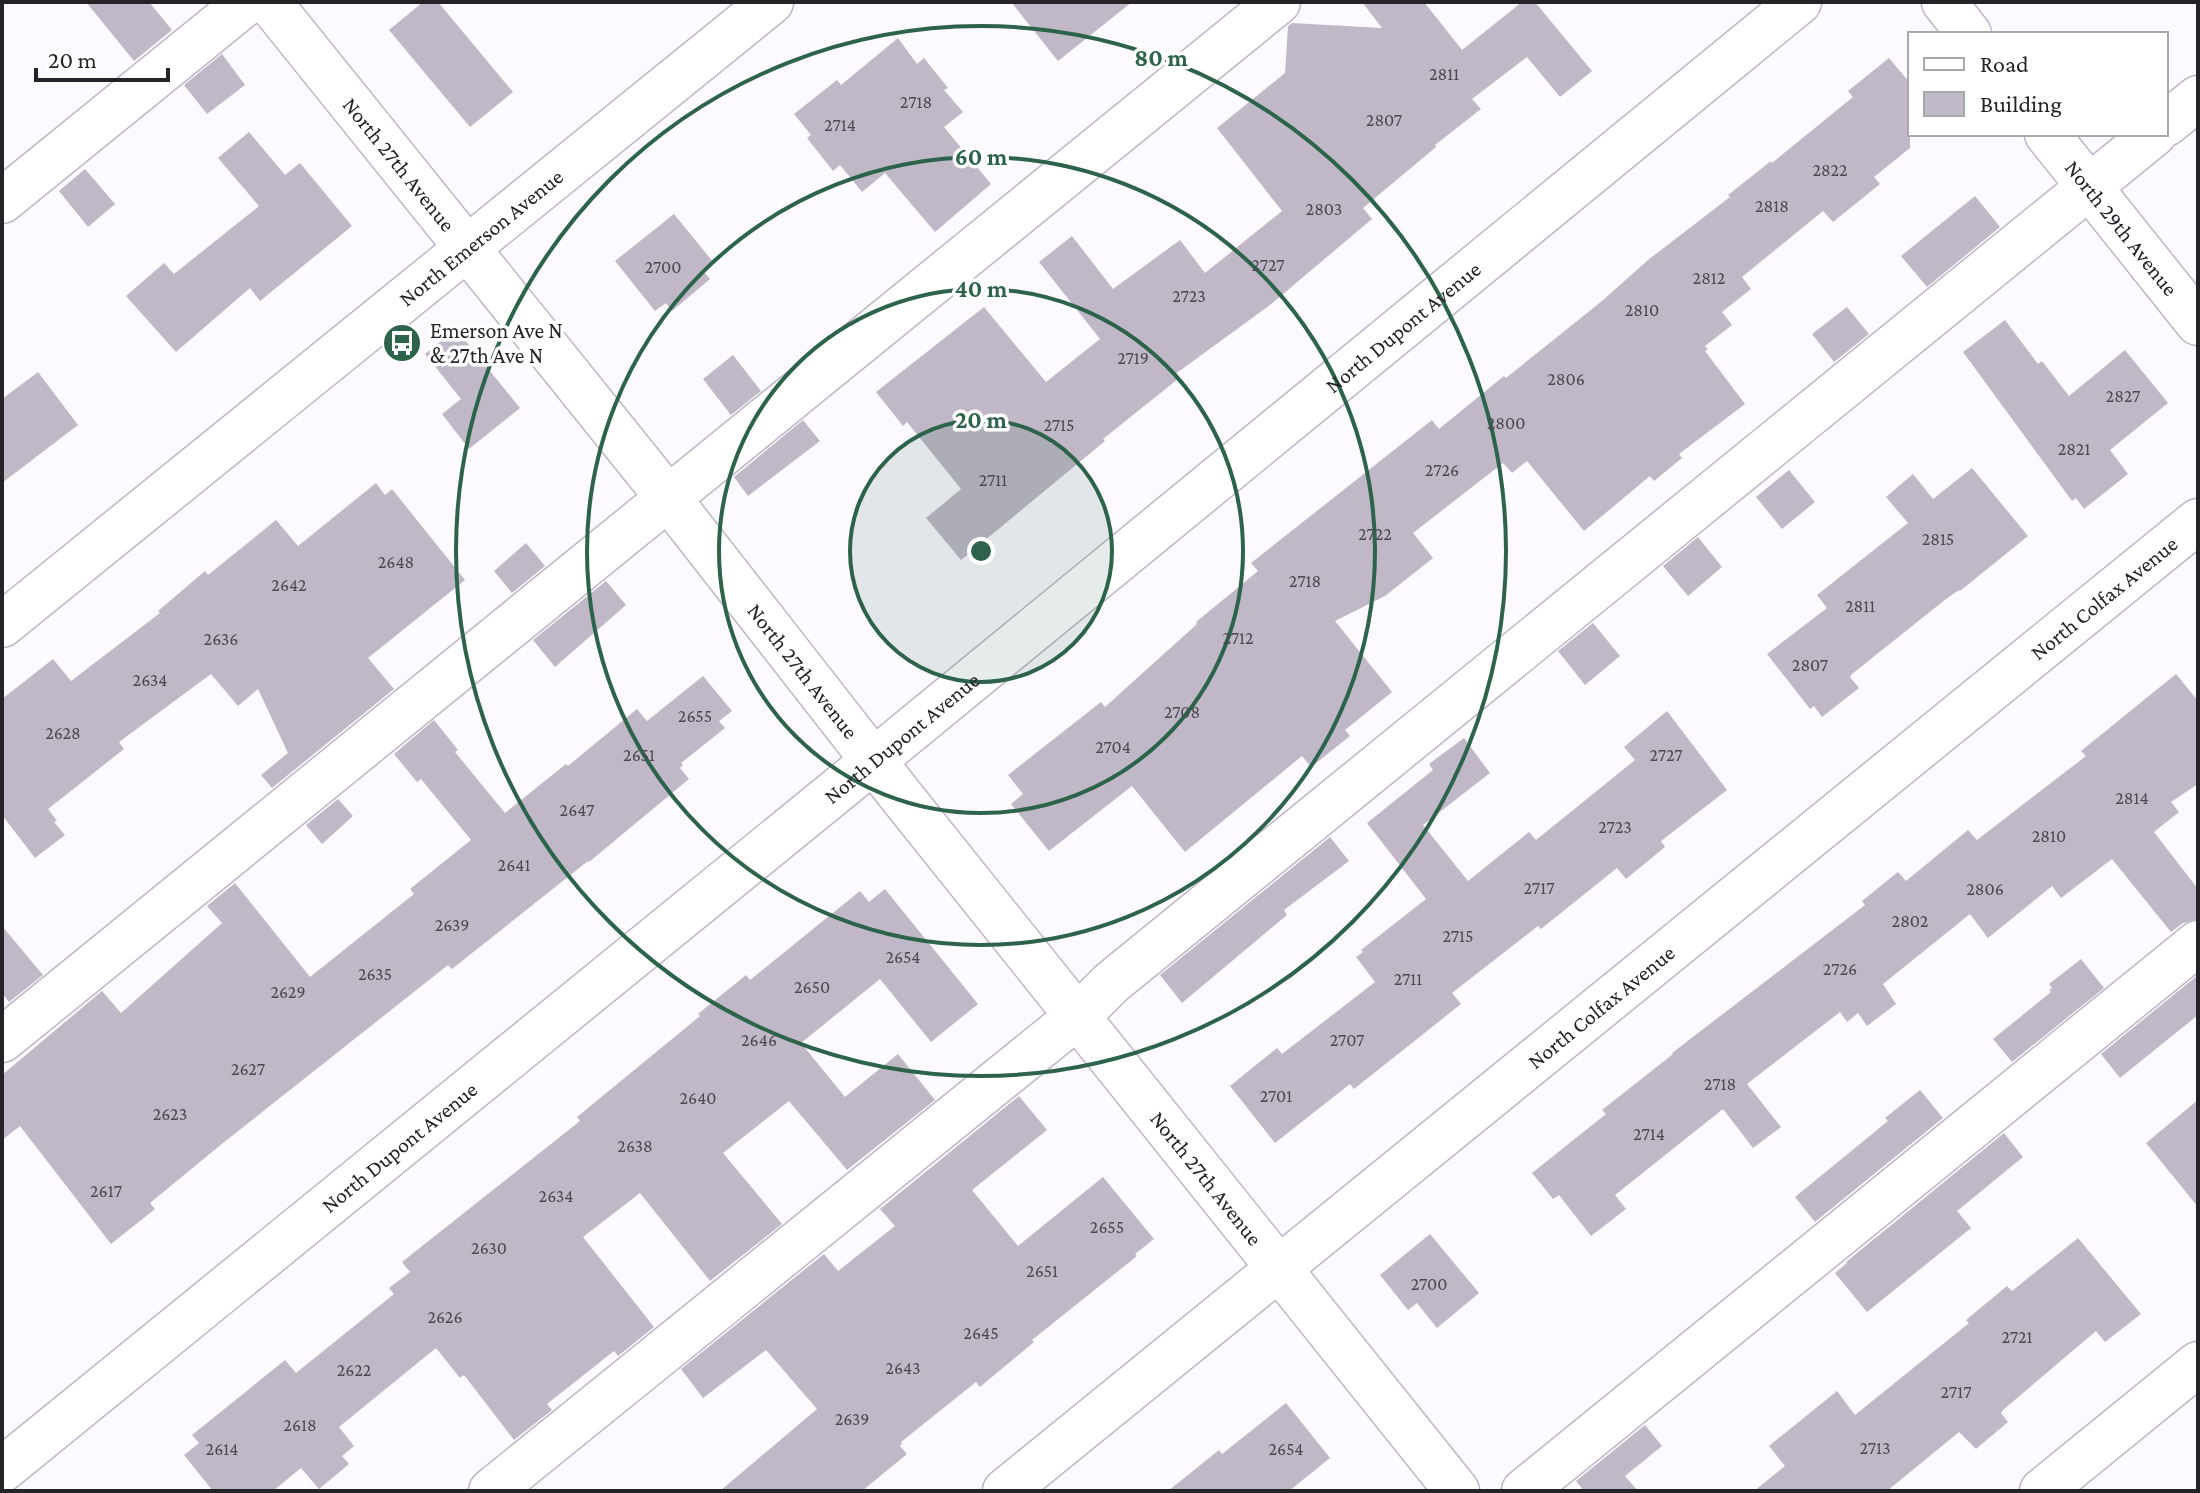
<svg xmlns="http://www.w3.org/2000/svg" width="2200" height="1493" font-family="'Crimson Pro',serif">
<rect width="100%" height="100%" fill="#fcf9ff"/>
<!-- building -->
<path fill="#c0b8c6" d="M86,2H149L172,30L134,61Z
M423,2H438L513,92L470,127L389,30Z
M1011,2H1132L1058,61Z
M1362,2H1424L1462,50L1522,2H1535L1592,71L1560,97L1527,57L1472,99L1481,109L1435,145L1436,147L1363,208L1372,219L1270,305L1174,375L1178,379L1103,439L1105,441L961,560L926,518L961,489L907,422L903,426L876,392L984,307L1046,382L1100,339L1039,262L1072,236L1113,289L1180,240L1205,273L1282,211L1217,128L1285,73L1288,26L1292,23L1382,28Z
M898,38L917,64L924,58L948,88L944,90L963,112L944,127L991,184L935,232L885,173L862,192L840,165L833,171L807,138L811,135L794,114L837,80L841,85Z
M222,54L245,85L207,114L184,85Z
M1889,58L1910,83V148L1874,177L1880,184L1833,222L1823,211L1742,277L1751,289L1722,312L1732,325L1705,346L1708,349L1705,351L1745,404L1679,454L1682,458L1654,481L1650,476L1584,531L1527,461L1512,473L1503,463L1413,533L1433,558L1385,596L1335,621L1392,692L1345,730L1350,736L1311,767L1302,756L1185,852L1132,786L1049,851L1011,804L1023,794L1008,775L1101,702L1105,707L1197,624L1196,622L1258,571L1251,563L1432,420L1439,429L1504,376L1506,378L1602,301L1648,260L1730,197L1728,195L1771,161L1772,163L1853,97L1848,91Z
M249,132L285,175L300,163L352,226L260,301L250,288L176,352L126,296L164,263L174,274L259,206L218,158Z
M85,169L115,204L88,227L59,191Z
M1975,196L2000,227L1927,287L1901,256Z
M674,214L713,262L703,271L710,279L672,311L666,303L655,311L615,261Z
M1847,307L1869,334L1834,362L1812,334Z
M2005,320L2038,364L2042,361L2069,396L2125,350L2168,403L2110,450L2128,474L2084,509L2076,498L2072,501L1963,352Z
M456,329L520,408L469,449L442,414L461,399L425,354Z
M733,355L761,391L731,415L703,379Z
M38,372L78,425L2,483V399Z
M803,420L820,441L748,496L734,477Z
M1972,468L2028,536L1960,591L1959,590L1946,599L1852,674L1850,677L1859,688L1822,717L1814,706L1810,709L1767,654L1827,608L1817,595L1908,523L1886,497L1913,474L1933,499Z
M1789,470L1815,502L1782,529L1756,497Z
M376,483L385,495L392,489L465,580L368,658L394,689L272,788L261,775L288,753L258,689L238,706L211,674L119,742L124,749L48,809L57,821L54,822L65,835L35,858L2,815V699L53,659L71,681L160,613L158,611L205,571L208,575L276,520L298,546Z
M1698,537L1722,567L1688,596L1663,566Z
M526,543L545,566L512,593L494,571Z
M606,581L626,605L555,667L533,640Z
M1593,623L1620,656L1585,685L1558,651Z
M2176,674L2198,701V784L2171,802L2179,812L2154,832L2198,889V919L2183,923L2171,932L2112,859L2061,898L2052,886L1988,938L1970,914L1883,984L1896,1004L1867,1026L1858,1013L1847,1022L1840,1012L1747,1084L1781,1127L1753,1148L1723,1109L1615,1195L1626,1209L1591,1236L1559,1195L1553,1199L1532,1173L1606,1114L1602,1110L1673,1054L1672,1053L1865,905L1862,901L1898,872L1906,881L1968,830L1977,840L2086,756L2081,751Z
M703,676L732,711L719,721L725,728L681,763L683,765L680,768L689,779L589,862L588,861L452,969L448,965L223,1143L150,1203L155,1209L111,1244L20,1126L2,1140V1075L102,991L121,1013L222,923L207,906L235,883L310,977L414,894L410,889L471,840L421,779L417,782L394,754L434,720L458,750L455,752L505,813L566,764L568,766L637,709L647,721Z
M1667,711L1727,790L1661,841L1665,847L1626,879L1617,868L1541,929L1538,926L1452,993L1461,1004L1354,1089L1350,1084L1275,1143L1230,1086L1277,1048L1282,1054L1375,982L1356,957L1363,952L1361,950L1426,899L1367,823L1433,770L1429,764L1464,738L1490,773L1423,825L1468,881L1529,832L1536,840L1635,760L1624,747Z
M338,799L353,816L322,844L306,825Z
M1330,837L1349,861L1284,910L1287,915L1182,1003L1160,975Z
M885,889L978,1004L931,1042L880,979L801,1043L845,1097L898,1054L935,1100L847,1170L789,1101L723,1153L782,1224L710,1281L640,1193L583,1237L654,1327L618,1356L614,1351L547,1404L552,1410L514,1440L464,1375L460,1378L436,1348L339,1427L354,1446L342,1456L349,1464L319,1489L301,1468L273,1491H213L184,1455L199,1443L192,1435L285,1360L296,1373L394,1294L389,1288L410,1272L402,1262L580,1121L577,1117L700,1016L698,1014L746,975L750,980L860,891L869,902Z
M2,926L43,975L9,1002L2,993Z
M2081,959L2104,988L2012,1062L1993,1039L2051,992L2049,990L2052,988L2049,984Z
M2198,975V1015L2120,1078L2101,1054Z
M1920,1090L1943,1118L1815,1222L1795,1197L1888,1121L1885,1118Z
M1019,1096L1047,1130L972,1190L1018,1246L1103,1177L1154,1239L1135,1254L1137,1256L1032,1340L1034,1342L980,1387L976,1382L901,1442L902,1444L900,1446L907,1454L862,1491H720L817,1409L766,1350L703,1398L681,1369L824,1254L838,1271L895,1226L880,1209Z
M2198,1100V1207L2146,1143Z
M2004,1133L2023,1157L1957,1211L1971,1228L1867,1312L1835,1273L1847,1263L1846,1262Z
M1430,1234L1479,1293L1437,1328L1417,1303L1408,1310L1380,1275Z
M2078,1238L2141,1314L2105,1342L2096,1331L2003,1410L2001,1413L2008,1422L1976,1449L1959,1432L1887,1491H1754L1785,1466L1769,1446L1837,1391L1855,1415L1969,1323L1966,1320L2007,1286L2012,1291Z
M1286,1403L1330,1458L1289,1491H1168L1219,1450L1222,1454Z
M1645,1425L1662,1446L1625,1476L1638,1491H1584L1576,1481Z"/>
<g fill="none" stroke-linecap="round" stroke-linejoin="round">
<!-- minor casing -->
<g stroke="#beb6c4" stroke-width="47">
<g id="minor">
<path id="s1" d="M269,2L669,499L901,796L1457,1491"/>
<path d="M1944,2L1969,34"/>
<path d="M2166,124L2198,98"/>
<path id="s2" d="M2047,134L2198,323"/>
<path d="M2,201L247,2"/>
<path id="s3" d="M2,625L771,2"/>
<path d="M2,1040L1278,2"/>
<path id="s4" d="M2,1470L834,793L1799,2"/>
<path d="M491,1491L1078,1016L1111,983L2154,134"/>
<path id="s5" d="M1005,1491L2198,521"/>
<path d="M1524,1491L2198,943"/>
<path d="M2042,1491L2198,1364"/>
</g>
</g>
<!-- minor -->
<use href="#minor" stroke="#fff" stroke-width="44"/>
</g>
<!-- distance rings -->
<circle cx="981" cy="551" r="131" fill="#2d634a" fill-opacity=".12"/>
<g fill="none" stroke="#2d634a" stroke-width="4">
<circle cx="981" cy="551" r="131"/>
<circle cx="981" cy="551" r="262"/>
<circle cx="981" cy="551" r="394"/>
<circle cx="981" cy="551" r="525"/>
</g>
<!-- icons -->
<defs>
<g id="bus-disc" transform="scale(2)"><circle r="9.5" fill="#2d634a" stroke="#fff"/><path d="M-5-6H5V4H4V6H2V4H-2V6H-4V4H-5ZM-3.5-4V0h7V-4ZM-3.5 1.2v1.5H-2V1.2ZM2 1.2v1.5H3.5V1.2Z" fill="#fff"/></g>
</defs>
<g fill-rule="evenodd">
<use href="#bus-disc" x="402" y="343"/>
</g>
<g text-anchor="middle" dominant-baseline="central" stroke-width="7" stroke-linejoin="round" paint-order="stroke">
<!-- number labels -->
<g font-size="18" fill="#4c4850">
<text x="1444" y="74">2811</text>
<text x="916" y="102">2718</text>
<text x="1384" y="120">2807</text>
<text x="840" y="125">2714</text>
<text x="1830" y="170">2822</text>
<text x="1772" y="206">2818</text>
<text x="1324" y="209">2803</text>
<text x="1268" y="265">2727</text>
<text x="663" y="267">2700</text>
<text x="1709" y="278">2812</text>
<text x="1189" y="296">2723</text>
<text x="1642" y="310">2810</text>
<text x="1133" y="358">2719</text>
<text x="1566" y="379">2806</text>
<text x="2123" y="396">2827</text>
<text x="1506" y="423">2800</text>
<text x="1059" y="425">2715</text>
<text x="2074" y="449">2821</text>
<text x="1442" y="470">2726</text>
<text x="993" y="480">2711</text>
<text x="1375" y="534">2722</text>
<text x="1938" y="539">2815</text>
<text x="396" y="562">2648</text>
<text x="1305" y="581">2718</text>
<text x="289" y="585">2642</text>
<text x="1860" y="606">2811</text>
<text x="1238" y="638">2712</text>
<text x="221" y="639">2636</text>
<text x="1810" y="665">2807</text>
<text x="150" y="680">2634</text>
<text x="1182" y="712">2708</text>
<text x="695" y="716">2655</text>
<text x="63" y="733">2628</text>
<text x="1113" y="747">2704</text>
<text x="639" y="755">2651</text>
<text x="1666" y="755">2727</text>
<text x="2132" y="798">2814</text>
<text x="577" y="810">2647</text>
<text x="1615" y="827">2723</text>
<text x="2049" y="836">2810</text>
<text x="514" y="865">2641</text>
<text x="1539" y="888">2717</text>
<text x="1985" y="889">2806</text>
<text x="1910" y="921">2802</text>
<text x="452" y="925">2639</text>
<text x="1458" y="936">2715</text>
<text x="903" y="957">2654</text>
<text x="1840" y="969">2726</text>
<text x="375" y="974">2635</text>
<text x="1408" y="979">2711</text>
<text x="812" y="987">2650</text>
<text x="288" y="992">2629</text>
<text x="759" y="1040">2646</text>
<text x="1347" y="1040">2707</text>
<text x="248" y="1069">2627</text>
<text x="1720" y="1084">2718</text>
<text x="1276" y="1096">2701</text>
<text x="698" y="1098">2640</text>
<text x="170" y="1114">2623</text>
<text x="1649" y="1134">2714</text>
<text x="635" y="1146">2638</text>
<text x="106" y="1191">2617</text>
<text x="556" y="1196">2634</text>
<text x="1107" y="1227">2655</text>
<text x="489" y="1248">2630</text>
<text x="1042" y="1271">2651</text>
<text x="1429" y="1284">2700</text>
<text x="445" y="1317">2626</text>
<text x="981" y="1333">2645</text>
<text x="2017" y="1337">2721</text>
<text x="903" y="1368">2643</text>
<text x="354" y="1370">2622</text>
<text x="1956" y="1392">2717</text>
<text x="852" y="1419">2639</text>
<text x="300" y="1425">2618</text>
<text x="1875" y="1448">2713</text>
<text x="222" y="1449">2614</text>
<text x="1286" y="1449">2654</text>
</g>
<!-- street labels -->
<g font-size="22" fill="#252228" stroke="#fff">
<text stroke="none"><textPath href="#s1" startOffset="208">North 27th Avenue</textPath></text>
<text stroke="none"><textPath href="#s2" startOffset="120">North 29th Avenue</textPath></text>
<text stroke="none"><textPath href="#s3" startOffset="616">North Emerson Avenue</textPath></text>
<text stroke="none"><textPath href="#s4" startOffset="1808">North Dupont Avenue</textPath></text>
<text stroke="none"><textPath href="#s5" startOffset="1416">North Colfax Avenue</textPath></text>
<text stroke="none"><textPath href="#s1" startOffset="856">North 27th Avenue</textPath></text>
<text stroke="none"><textPath href="#s4" startOffset="1160">North Dupont Avenue</textPath></text>
<text stroke="none"><textPath href="#s5" startOffset="768">North Colfax Avenue</textPath></text>
<text stroke="none"><textPath href="#s4" startOffset="512">North Dupont Avenue</textPath></text>
<text stroke="none"><textPath href="#s1" startOffset="1504">North 27th Avenue</textPath></text>
</g>
<!-- poi labels -->
<g font-size="22" fill="#252228" stroke="#fff" text-anchor="start">
<text x="430" y="330">Emerson Ave N<tspan x="430" dy="25">&amp; 27th Ave N</tspan></text>
</g>
</g>
<circle cx="981" cy="551" r="12" fill="#2d634a" stroke="#fff" stroke-width="4"/>
<g font-size="24" text-anchor="middle" font-weight="bold" fill="#2d634a" stroke="#fff" stroke-width="7" stroke-linejoin="round" paint-order="stroke">
<text x="1161" y="66">80 m</text>
<text x="981" y="165">60 m</text>
<text x="981" y="297">40 m</text>
<text x="981" y="428">20 m</text>
</g>
<!-- border -->
<rect width="2200" height="1493" fill="none" stroke="#252228" stroke-width="8"/>
<!-- legend -->
<rect x="1908" y="32" width="260" height="104" fill="#ffffff" stroke="#a8a7a9" stroke-width="2"/>
<rect x="1924" y="58" width="40" height="12" fill="#ffffff" stroke="#a8a7a9" stroke-width="2"/>
<text x="1980" y="72" font-size="24" fill="#252228">Road</text>
<rect x="1924" y="92" width="40" height="24" fill="#c0b8c6" stroke="#a8a7a9" stroke-width="2"/>
<text x="1980" y="112" font-size="24" fill="#252228">Building</text>
<!-- scale -->
<path d="M36 68v12h132v-12" fill="none" stroke="#252228" stroke-width="4"/>
<text x="48" y="68" font-size="24" fill="#252228" stroke="#ffffff" stroke-width="6" paint-order="stroke">20 m</text>
</svg>
